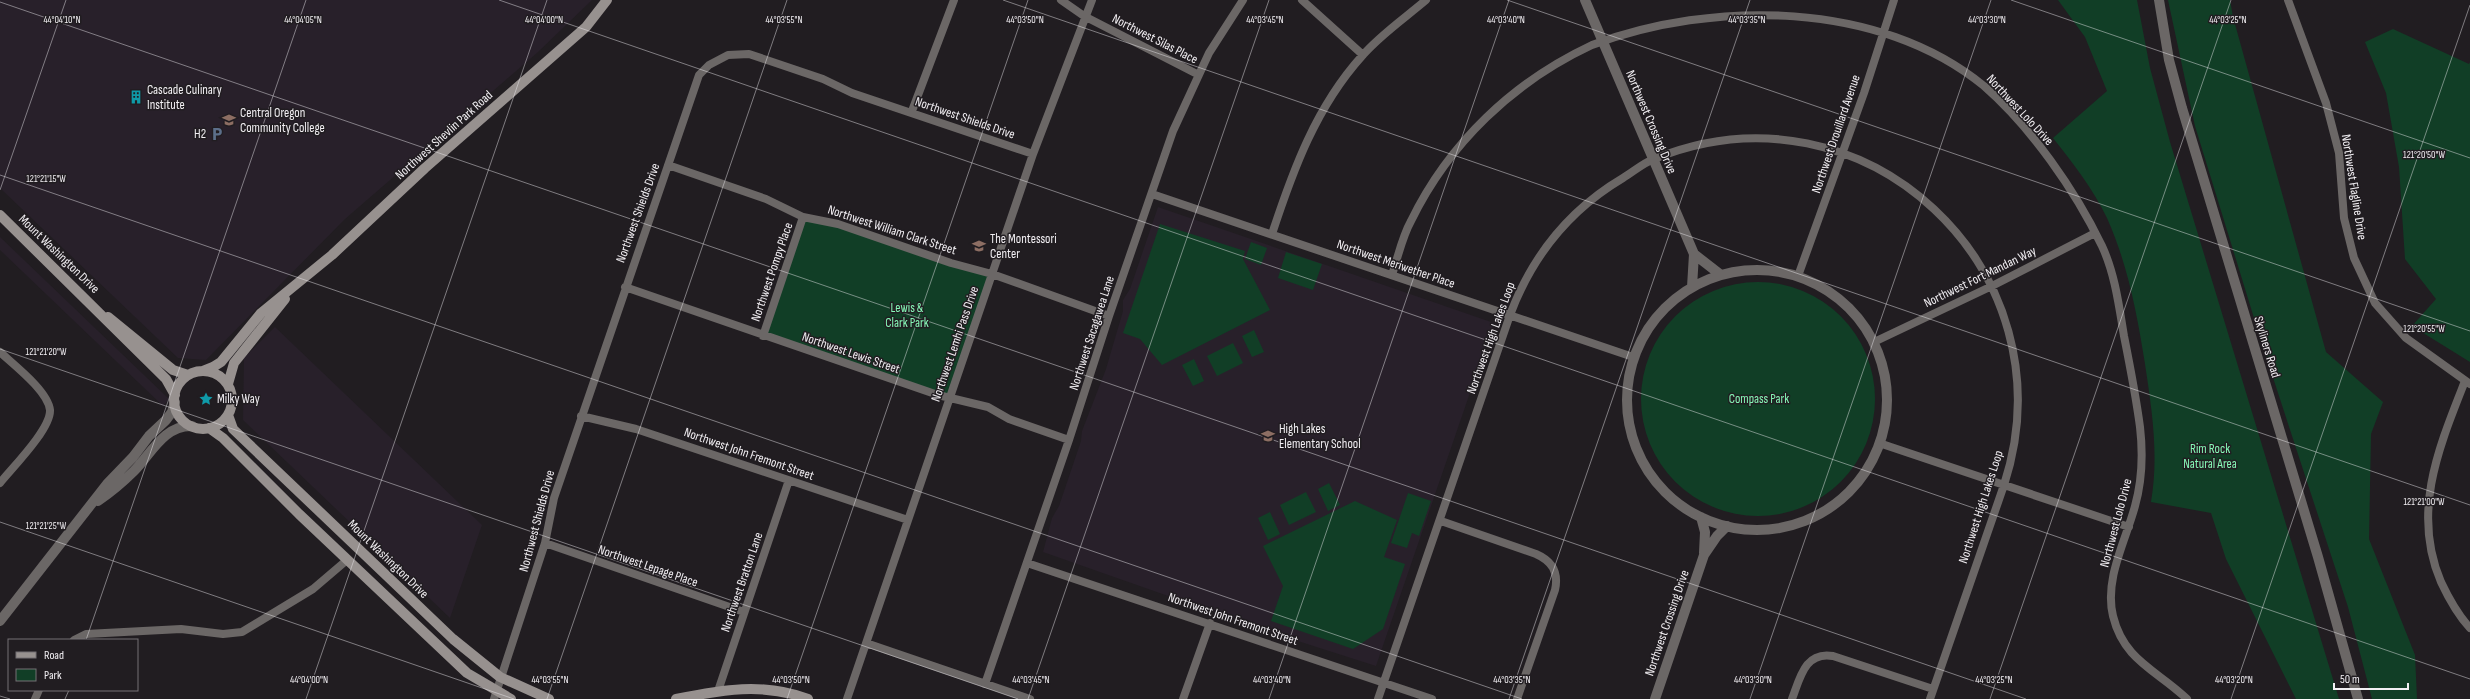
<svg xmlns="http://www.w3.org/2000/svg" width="2470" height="699" font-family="'Sofia Sans Condensed',sans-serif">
<rect width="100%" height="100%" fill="#211d21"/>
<!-- built -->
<path fill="#28202a" d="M0,0H592L538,52L345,219L206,360L178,358L0,188Z
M1158,207L1494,323L1376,666L1279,635L1043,552L1052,518L1059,506L1081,441L1082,431L1106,369L1123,311V300L1130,289Z
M0,237L169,399L163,406L0,250Z
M275,327L482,525L450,618L243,420L244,358Z"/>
<!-- green -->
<path fill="#113e26" d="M2058,0H2137L2150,68L2170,142L2339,699H2296L2226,559L2211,513L2151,502C2159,455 2152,411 2145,364C2137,314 2128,265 2107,218C2093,189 2073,163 2053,138L2107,91L2085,37Z
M2168,0H2230L2233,17L2326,352L2383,402L2371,434L2369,539L2415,655L2417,699H2372L2348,607L2262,344L2195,126Z
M2393,29L2469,64L2470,62V362L2412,326L2436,299L2405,259L2399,167L2386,93L2365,42Z
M803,217L992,274L949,398L763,336Z
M1160,224L1245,251L1243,259L1270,310L1162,365L1140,339L1123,333Z
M1251,242L1267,248L1261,265L1245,259Z
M1286,252L1322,264L1313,290L1278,278Z
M1641 399a117 117 0 1 1 234 0a117 117 0 1 1-234 0Z
M1254,330L1264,352L1252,357L1242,336Z
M1233,343L1243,363L1217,376L1207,356Z
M1194,359L1204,381L1193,386L1182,365Z
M1329,483L1340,505L1328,511L1318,489Z
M1306,492L1316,512L1289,525L1280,505Z
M1408,493L1431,501L1419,536L1412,533L1407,548L1391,543Z
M1355,501L1397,520L1384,557L1405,564L1383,629L1353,649L1271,621L1283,586L1263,546Z
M1270,512L1280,534L1268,540L1258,518Z"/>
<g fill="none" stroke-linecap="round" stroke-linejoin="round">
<!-- minor -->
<path stroke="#6b6766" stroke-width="8" d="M1061,0L1084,16L1197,74
M1302,0L1363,55
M2288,0L2326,103L2339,153L2344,218L2354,258L2375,303L2406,338L2470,384
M912,111L954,0
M668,165L766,199L803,217L838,224L951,263L992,274L1109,316
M1152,194L1633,357
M1272,234C1293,170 1316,107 1362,56C1380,35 1405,18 1426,0
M1392,275C1398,257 1402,237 1411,221C1449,143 1513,82 1592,45C1713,0 1879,0 1984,86C2031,127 2075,190 2102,246C2115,274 2119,306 2124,336C2130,366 2136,397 2140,427C2143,453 2142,481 2135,506C2126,540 2104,579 2113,616C2124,661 2157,670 2187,699
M1798,276L1864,93L1894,0
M625,287L938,395L988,407L1009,419L1069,440
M763,336L803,217
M1874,342L1992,286L2095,233
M0,352C14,365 48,391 50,410C51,429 12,468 0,483
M2465,381C2439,447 2411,512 2441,582C2449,599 2457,614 2470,628
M581,416L636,429L908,520
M1879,443L2129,527
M1441,521L1536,554C1552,561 1559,572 1555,590L1517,699
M545,543L744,612
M1027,563L1432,699
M74,640L86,634L181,629L223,634L242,632L313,589L347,560
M866,643L1030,699
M985,684L1069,440L1109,316L1173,131L1209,53L1243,0
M718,691L789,480
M35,699L39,690
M494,699L545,543L554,498L699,75L709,65L728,55L749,54L823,79L852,93L1033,154
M847,699L1033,154L1092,0
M1183,699L1210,623
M1378,699L1510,315C1532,256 1569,210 1623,178C1633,172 1643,163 1654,159C1864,73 2074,270 2004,485L1930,699
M1792,699C1800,678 1805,651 1833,656L1933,689"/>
<!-- tertiary -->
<path stroke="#6b6766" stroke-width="10" d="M1585,0L1694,254L1721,275
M2159,0L2169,60L2182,108L2318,557L2358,699
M1627 400a130 130 0 1 1 260 0a130 130 0 1 1-260 0Z
M1692,287L1694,254
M98,501C111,492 123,482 134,471C151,454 164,425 192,426
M1701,517L1705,532L1704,553
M0,621L107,484L133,457L149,436L166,420L172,412L175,402
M1655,699L1704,555L1717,536L1727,526"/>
<!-- secondary -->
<path stroke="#97918f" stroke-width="10" d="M0,215L166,379L175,395
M108,317L173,370L188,375
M203,371L213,367L221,362L261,313L332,255L425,168L586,27L607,0
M174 400a29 29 0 1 1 58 0a29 29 0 1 1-58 0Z
M228,384L234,363L285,299
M228,415L233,429L453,639L500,677L549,699
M209,428L223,438L299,514L467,673L511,699
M676,699C721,690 763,682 808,699"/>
</g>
<!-- ticks -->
<path fill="none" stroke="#f2eff3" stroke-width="1" stroke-opacity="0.45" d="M499,0L2470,679M1003,0L2470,505M1507,0L2470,331M2011,0L2470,158M0,2L2026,699M0,175L1522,699M0,190L66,0M0,349L1018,699M0,522L514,699M86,640L306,0M0,696L10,699M65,699L69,690M306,699L547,0M547,699L787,0M787,699L1028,0M1028,699L1269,0M1269,699L1509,0M1509,699L1750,0M1750,699L1991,0M1990,699L2231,0M2231,699L2470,5"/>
<!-- icons -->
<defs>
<g id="building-bare" transform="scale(1.08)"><path d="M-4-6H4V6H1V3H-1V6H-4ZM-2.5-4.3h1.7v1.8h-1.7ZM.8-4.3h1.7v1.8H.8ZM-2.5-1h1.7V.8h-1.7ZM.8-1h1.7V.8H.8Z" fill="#0f9aa8" stroke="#211d21" stroke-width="2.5" paint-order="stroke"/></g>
<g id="university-bare" transform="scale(1.08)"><path d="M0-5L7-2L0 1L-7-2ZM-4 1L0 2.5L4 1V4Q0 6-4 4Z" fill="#8d6e63" stroke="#211d21" stroke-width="2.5" paint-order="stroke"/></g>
<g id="parking-bare" transform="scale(1.08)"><path d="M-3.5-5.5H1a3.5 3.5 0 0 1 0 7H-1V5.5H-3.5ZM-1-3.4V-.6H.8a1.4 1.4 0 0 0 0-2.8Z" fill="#5c6f8a" stroke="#211d21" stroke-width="2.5" paint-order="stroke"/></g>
<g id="school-bare" transform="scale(1.08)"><path d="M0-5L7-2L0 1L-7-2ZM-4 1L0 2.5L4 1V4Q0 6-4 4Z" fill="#8d6e63" stroke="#211d21" stroke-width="2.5" paint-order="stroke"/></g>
<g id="sight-bare" transform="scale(1.08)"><path d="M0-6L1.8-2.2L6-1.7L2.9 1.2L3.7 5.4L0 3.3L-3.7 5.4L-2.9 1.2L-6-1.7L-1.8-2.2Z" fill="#0f9aa8" stroke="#211d21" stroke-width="2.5" paint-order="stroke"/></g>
</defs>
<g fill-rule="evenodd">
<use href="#building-bare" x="136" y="97"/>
<use href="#university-bare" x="229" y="120"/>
<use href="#parking-bare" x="217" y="134"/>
<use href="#school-bare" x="979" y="246"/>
<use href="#sight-bare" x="206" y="399"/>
<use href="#school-bare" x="1268" y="436"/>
</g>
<g text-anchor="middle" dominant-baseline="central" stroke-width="3" stroke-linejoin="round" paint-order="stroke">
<!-- street labels -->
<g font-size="13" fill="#f2eff3" stroke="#211d21">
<text transform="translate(1155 39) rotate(27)">Northwest Silas Place</text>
<text transform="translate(2020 110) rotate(47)">Northwest Lolo Drive</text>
<text transform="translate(965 118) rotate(19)">Northwest Shields Drive</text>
<text transform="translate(1651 122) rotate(67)">Northwest Crossing Drive</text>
<text transform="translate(1836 134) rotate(-71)">Northwest Drouillard Avenue</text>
<text transform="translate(444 135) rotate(-42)">Northwest Shevlin Park Road</text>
<text transform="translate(2354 187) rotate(81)">Northwest Flagline Drive</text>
<text transform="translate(638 213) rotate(-70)">Northwest Shields Drive</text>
<text transform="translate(892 230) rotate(18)">Northwest William Clark Street</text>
<text transform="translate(59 254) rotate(44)">Mount Washington Drive</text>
<text transform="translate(1396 264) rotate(19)">Northwest Meriwether Place</text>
<text transform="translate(772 272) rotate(-71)">Northwest Pompy Place</text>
<text transform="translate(1980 277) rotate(-26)">Northwest Fort Mandan Way</text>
<text transform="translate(1092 333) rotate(-72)">Northwest Sacagawea Lane</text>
<text transform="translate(1491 338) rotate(-70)">Northwest High Lakes Loop</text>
<text transform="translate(955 344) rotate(-71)">Northwest Lemhi Pass Drive</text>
<text transform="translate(2267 347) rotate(73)">Skyliners Road</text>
<text transform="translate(851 353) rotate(19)">Northwest Lewis Street</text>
<text transform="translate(749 454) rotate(19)">Northwest John Fremont Street</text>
<text transform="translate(1981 507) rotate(-72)">Northwest High Lakes Loop</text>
<text transform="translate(537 521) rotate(-75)">Northwest Shields Drive</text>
<text transform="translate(2116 523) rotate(-75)">Northwest Lolo Drive</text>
<text transform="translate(388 559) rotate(44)">Mount Washington Drive</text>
<text transform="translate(648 566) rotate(19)">Northwest Lepage Place</text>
<text transform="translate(742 582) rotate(-71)">Northwest Bratton Lane</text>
<text transform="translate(1233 619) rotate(19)">Northwest John Fremont Street</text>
<text transform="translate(1667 623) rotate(-71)">Northwest Crossing Drive</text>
</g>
<!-- poi labels -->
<g font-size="13" fill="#f2eff3" stroke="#211d21" text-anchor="start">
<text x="147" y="90">Cascade Culinary<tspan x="147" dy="15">Institute</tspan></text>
<text x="240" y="113">Central Oregon<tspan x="240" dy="15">Community College</tspan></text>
<text x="206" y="134" text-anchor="end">H2</text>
<text x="990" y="239">The Montessori<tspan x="990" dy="15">Center</tspan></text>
<text x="217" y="399">Milky Way</text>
<text x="1279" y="429">High Lakes<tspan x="1279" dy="15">Elementary School</tspan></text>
</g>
<!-- park labels -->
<g font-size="13" fill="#86f8b7" stroke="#211d21">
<text x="907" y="308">Lewis &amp;<tspan x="907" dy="15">Clark Park</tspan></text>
<text x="1759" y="399">Compass Park</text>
<text x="2210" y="449">Rim Rock<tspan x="2210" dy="15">Natural Area</tspan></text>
</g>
</g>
<g font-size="10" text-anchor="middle" fill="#f2eff3" stroke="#211d21" stroke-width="3" stroke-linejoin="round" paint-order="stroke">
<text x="62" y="23">44°04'10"N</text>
<text x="303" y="23">44°04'05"N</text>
<text x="544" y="23">44°04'00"N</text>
<text x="784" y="23">44°03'55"N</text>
<text x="1025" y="23">44°03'50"N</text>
<text x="1265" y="23">44°03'45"N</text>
<text x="1506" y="23">44°03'40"N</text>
<text x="1747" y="23">44°03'35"N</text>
<text x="1987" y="23">44°03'30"N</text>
<text x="2228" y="23">44°03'25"N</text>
<text x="2424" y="158">121°20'50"W</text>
<text x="46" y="182">121°21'15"W</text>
<text x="2424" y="332">121°20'55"W</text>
<text x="46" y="355">121°21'20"W</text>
<text x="2424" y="505">121°21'00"W</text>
<text x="46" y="529">121°21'25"W</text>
<text x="309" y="683">44°04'00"N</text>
<text x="550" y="683">44°03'55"N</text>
<text x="791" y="683">44°03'50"N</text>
<text x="1031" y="683">44°03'45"N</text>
<text x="1272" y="683">44°03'40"N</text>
<text x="1512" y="683">44°03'35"N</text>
<text x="1753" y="683">44°03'30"N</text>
<text x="1994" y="683">44°03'25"N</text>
<text x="2234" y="683">44°03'20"N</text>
</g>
<!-- legend -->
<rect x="8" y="639" width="130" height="52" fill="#211d21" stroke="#757175"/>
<rect x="16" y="652" width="20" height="6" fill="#97918f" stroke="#757175"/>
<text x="44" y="659" font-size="12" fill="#f2eff3">Road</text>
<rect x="16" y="669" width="20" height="12" fill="#113e26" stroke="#757175"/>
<text x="44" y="679" font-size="12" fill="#f2eff3">Park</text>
<!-- scale -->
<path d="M2334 683v6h74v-6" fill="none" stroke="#f2eff3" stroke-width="2"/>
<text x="2340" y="683" font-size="12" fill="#f2eff3" stroke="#211d21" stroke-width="3" paint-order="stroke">50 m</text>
</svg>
